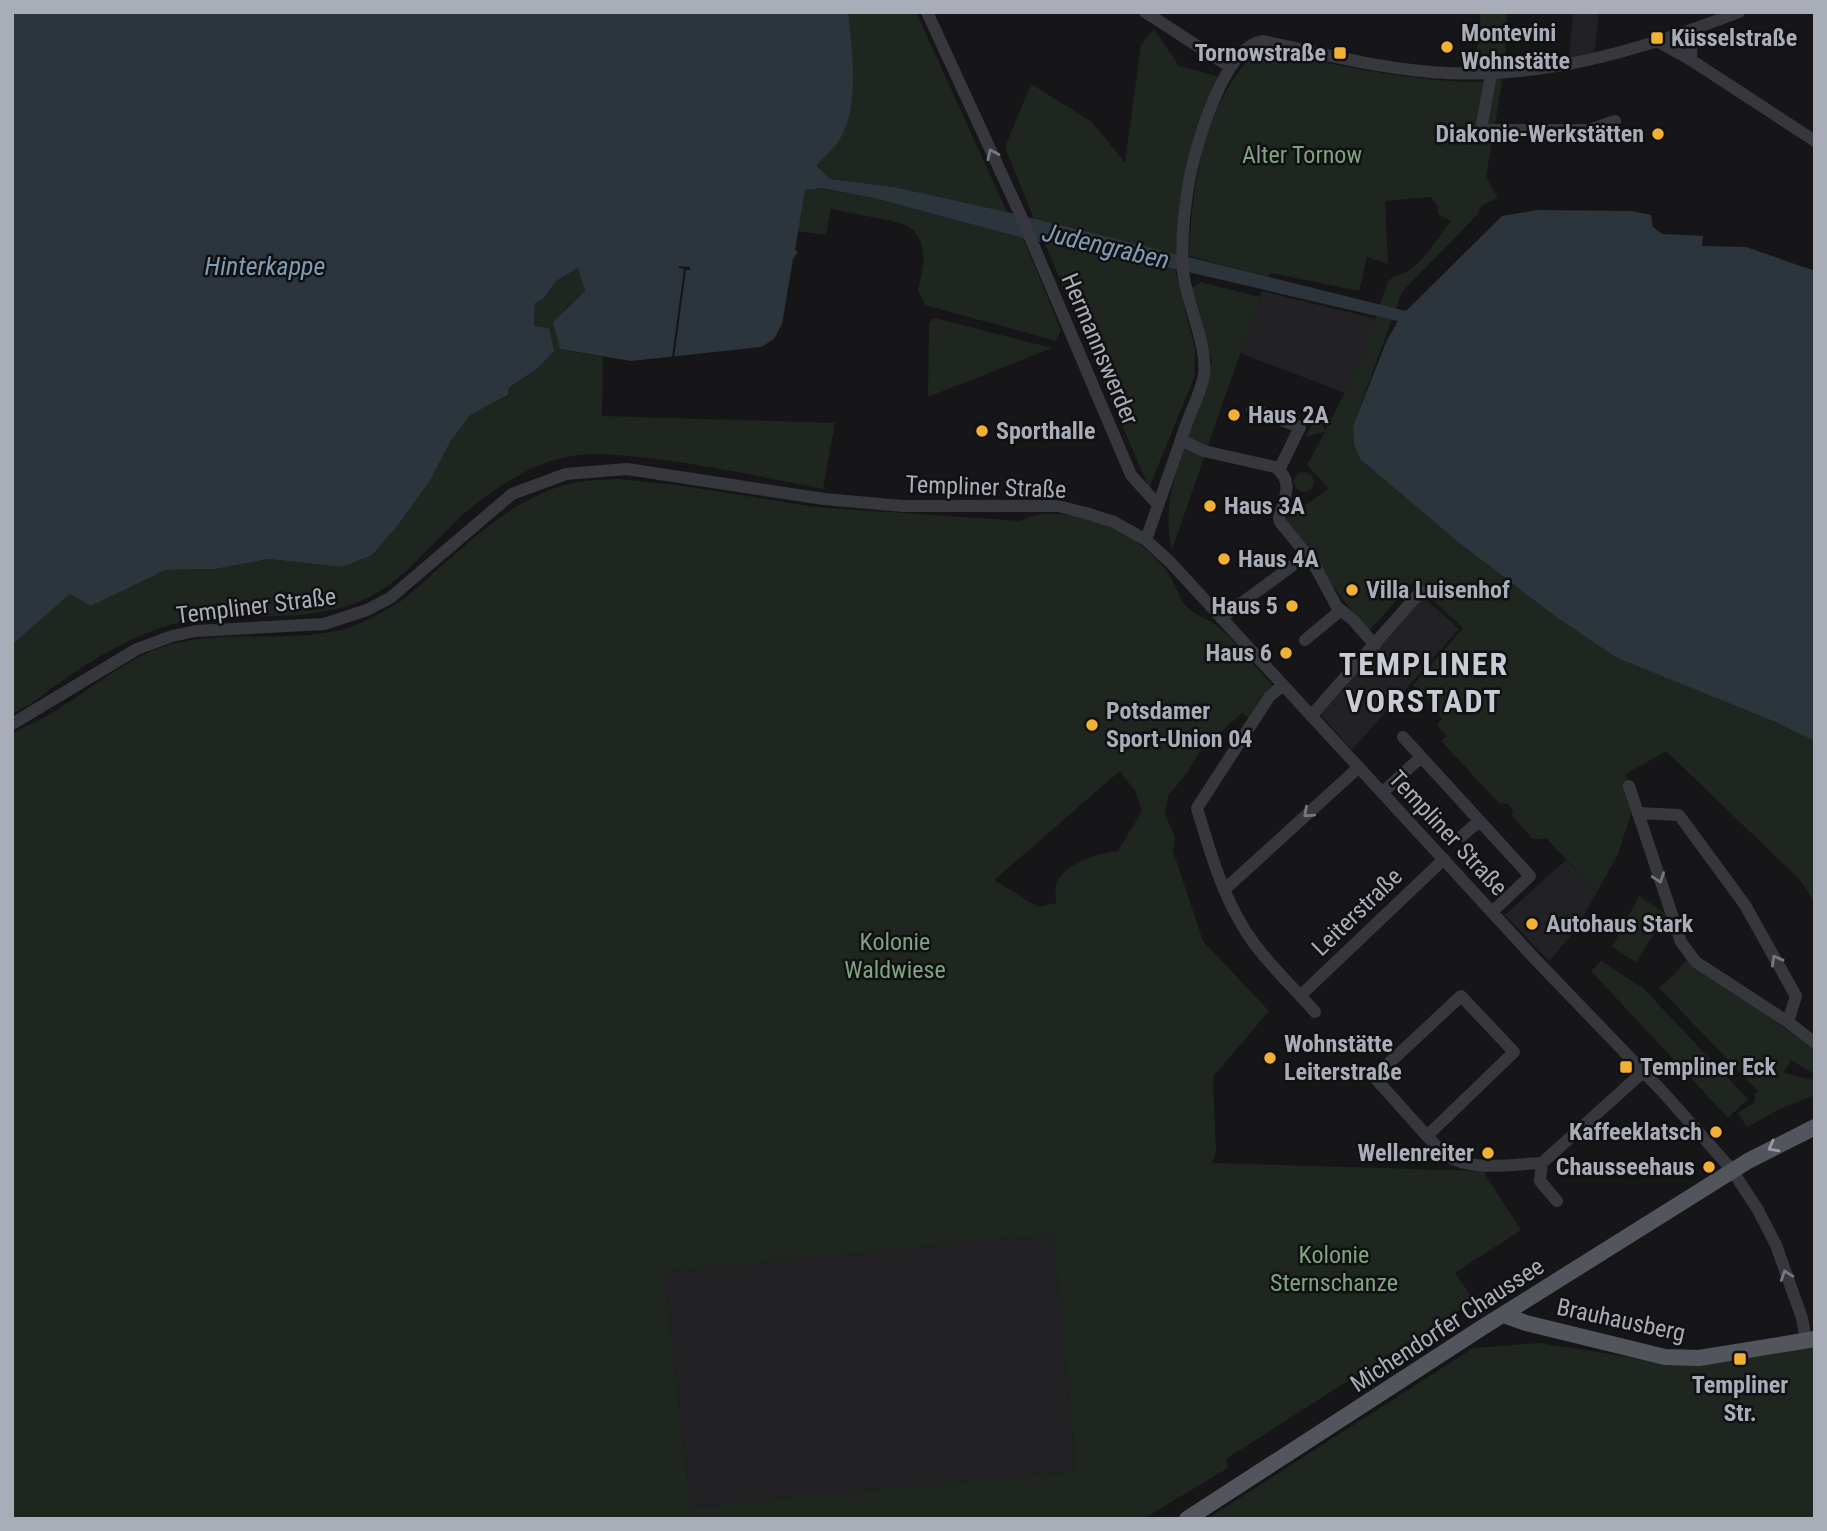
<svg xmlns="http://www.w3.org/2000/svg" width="1827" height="1531" font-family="'Roboto Condensed',sans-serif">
<rect width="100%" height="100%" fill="#161618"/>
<!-- built -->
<path fill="#222225" d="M1573,12H1599L1594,55L1569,59Z
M1262,291L1377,319L1360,364L1345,393L1240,353Z
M1421,595L1459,629L1352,750L1319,713Z
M1566,860L1597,892L1571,936L1549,961L1505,915Z
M1053,1235L1076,1471L691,1507L664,1272Z"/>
<!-- green -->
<path fill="#1e261f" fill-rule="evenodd" d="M827,12H916L1007,212L894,187L830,179L821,171L818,163Z
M1481,12H1507L1505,65L1486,177L1498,198L1481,206L1478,214L1402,292L1353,426L1354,445L1360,459L1458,542L1552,614L1617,658L1773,721L1815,741V903L1800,880L1666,751L1626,774L1635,802L1618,854L1597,892L1547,839H1533L1512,816L1513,811L1508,804L1499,803L1441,741L1447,736L1437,725L1442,719L1427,698L1413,685L1463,628L1413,582L1368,632L1283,520L1329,489L1307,465L1325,432L1305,437L1318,415L1325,431L1360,364L1388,281C1396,274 1404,275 1412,268C1428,255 1438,237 1451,221L1438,214V208L1431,197L1385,201L1388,264L1367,257L1359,291L1271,273L1269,277L1189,256C1193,182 1202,103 1259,49C1333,64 1408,82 1485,82L1475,66Z
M1154,29L1179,66L1221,77C1208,106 1194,135 1186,165C1179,194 1180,224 1178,254L1119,241L1034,219L1005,147L1031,84L1092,122L1125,163L1141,45Z
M822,188L878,199L1023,238L1061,330L1056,341L925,305L918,291L924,259L921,242L914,231L908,226L892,221L831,209L826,235L798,231L805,189Z
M1044,242L1175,269L1195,349L1194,378L1149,488Z
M578,268L585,291L565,309L560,349L603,357L602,416L835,423L823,489C762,477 702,464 640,457C616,455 592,452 567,457C534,463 504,483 478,502C438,532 409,581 361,601C301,626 239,609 178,623C140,632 102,654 69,676C50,689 33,704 12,714V645L70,594L165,570L215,569L269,559L342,567L431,479L450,442L470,414L508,396L509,389L538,368L534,326L535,303L543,299L556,281Z
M1200,282L1260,297L1207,448L1186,440L1212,361L1191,288Z
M933,319H939L1052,348L928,397L929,323Z
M1184,448L1205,455L1172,550C1163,511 1172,485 1184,448Z
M1294 482a10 10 0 1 1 20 0a10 10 0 1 1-20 0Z
M618,479L677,485L815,507L1020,521C1032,514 1041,514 1055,514C1099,515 1138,536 1166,570C1175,581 1177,596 1187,607C1196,616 1209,619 1219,627C1238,644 1255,667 1273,686L1260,697L1249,718L1242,713L1200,751L1187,773L1168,796L1165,814L1175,837L1173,851L1203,941L1269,1011L1213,1077L1216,1152L1212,1163L1483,1171L1521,1230L1455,1273L1474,1300L1226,1459L1228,1468L1143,1519H12V733C28,725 45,718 60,708C97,685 133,653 176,643C228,631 283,642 336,631C360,626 383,612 404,599C452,559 503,502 565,485C582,480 600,480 618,479ZM1120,771L1135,791L1142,811L1118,851C1098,853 1064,863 1056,885C1055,890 1056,898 1056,903L1038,907L994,880ZM1053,1235L1076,1471L691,1507L664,1272Z
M1639,896L1666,914L1636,962L1612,947Z
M1686,960L1786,1029L1815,1051L1814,1074L1791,1060L1783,1073L1815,1080V1095L1782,1108L1747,1127L1738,1113L1755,1102V1093L1758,1091L1659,988L1674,975Z
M1601,961L1643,988L1748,1099L1728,1118L1591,971Z
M1539,1343L1681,1365L1815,1345V1519H1207L1473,1348Z"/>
<!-- water -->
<path fill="#2c353c" d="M12,12H848C852,51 861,107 838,142C832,151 822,157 817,166L830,179L894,187L1007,212L1406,311L1502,216L1537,210L1632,211L1651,215L1653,227L1662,234L1703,236L1702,246L1746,247L1815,271V741L1773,721L1617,658L1552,614L1458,542L1360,459L1354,445L1353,426L1387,340L1398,321L1175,269L1023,238L878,199L822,188L805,190L795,250L798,252L793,259L782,324L774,339L761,347L631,361L560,349L553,322L585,291L578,268L556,281L543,299L535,303L534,326L549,328L554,351L538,368L509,388L508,395L470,415L450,442L431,479L398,525L372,555L342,567L269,559L215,569L165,570L91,606L70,594L12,645Z"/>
<!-- pier -->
<path fill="#161618" d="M679,266L690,267V270H686L674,358L672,357L684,269L679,268Z"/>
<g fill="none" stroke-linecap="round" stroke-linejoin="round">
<!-- minor -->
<path stroke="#37383d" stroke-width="12" d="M927,12L1021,216L1131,475L1158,505
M1145,12L1230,67
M1659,42L1691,60L1815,141
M1691,60L1692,31
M1491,74L1481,130H1589L1615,121
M1252,409L1300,427L1279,470
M1181,440L1204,451L1275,467C1295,481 1284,499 1279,518L1280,522L1307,555L1221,618
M1146,540C1159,502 1173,464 1186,425C1192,409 1201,391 1204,375C1208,345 1186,302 1183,271C1181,242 1184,210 1189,181C1195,148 1224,45 1263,41C1318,53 1374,67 1431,72C1539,81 1639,51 1739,12
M1307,555L1317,570L1337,607L1353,620L1375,645
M1305,640L1341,610
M1283,685L1269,697L1197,808C1211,855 1224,902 1253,942C1271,967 1295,989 1315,1012
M1311,716L1421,591
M12,724L137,649L172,636L196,631L324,624L367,610L390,598L512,494L566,474L627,469L824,499L903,506H1058L1086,513L1114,522L1146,540L1170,562L1535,959L1662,1091L1732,1170L1758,1210L1776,1245L1802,1318L1806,1340
M1403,737L1530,876L1492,912
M1629,786L1681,942L1696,962L1788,1022L1815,1043
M1382,793L1421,757
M1639,813L1679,815L1745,905L1796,996L1788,1022
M1462,836L1479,821
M1224,890L1359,767
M1300,996L1444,859
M1427,1136L1374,1077L1461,996L1514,1052L1427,1136C1434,1143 1440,1151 1447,1156C1473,1172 1514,1164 1542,1163L1643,1072
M1542,1163L1540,1181L1557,1201"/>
<!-- major -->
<path stroke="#53555c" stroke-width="16" d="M1503,1315L1526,1323L1665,1357L1699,1358L1815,1339
M1187,1519L1483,1327L1748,1161L1815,1127"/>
</g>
<!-- one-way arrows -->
<defs><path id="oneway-chevron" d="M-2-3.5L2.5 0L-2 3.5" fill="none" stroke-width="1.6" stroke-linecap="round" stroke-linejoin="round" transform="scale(1.75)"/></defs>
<g stroke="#757881">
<use href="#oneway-chevron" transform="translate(992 154) rotate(-115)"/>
<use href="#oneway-chevron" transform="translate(1308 813) rotate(138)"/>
<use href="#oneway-chevron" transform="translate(1659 878) rotate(71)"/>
<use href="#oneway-chevron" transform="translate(1776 960) rotate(-119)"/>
<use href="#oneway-chevron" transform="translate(1786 1275) rotate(-109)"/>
</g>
<use stroke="#979ba6" href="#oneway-chevron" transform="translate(1773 1147) rotate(152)"/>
<!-- markers -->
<g fill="#f2b134" stroke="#111113" stroke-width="2.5">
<rect x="1650" y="31" width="14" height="14" rx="3.5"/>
<circle cx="1447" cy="47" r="7"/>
<rect x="1333" y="46" width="14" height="14" rx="3.5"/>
<circle cx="1658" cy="134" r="7"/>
<circle cx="1234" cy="415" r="7"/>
<circle cx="982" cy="431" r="7"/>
<circle cx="1210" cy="506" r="7"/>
<circle cx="1224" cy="559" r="7"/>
<circle cx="1352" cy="590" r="7"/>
<circle cx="1292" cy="606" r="7"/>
<circle cx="1286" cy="653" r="7"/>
<circle cx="1092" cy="725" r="7"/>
<circle cx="1532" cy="924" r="7"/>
<circle cx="1270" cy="1058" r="7"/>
<rect x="1619" y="1060" width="14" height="14" rx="3.5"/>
<circle cx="1716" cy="1132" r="7"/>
<circle cx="1488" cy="1153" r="7"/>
<circle cx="1709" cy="1167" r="7"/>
<rect x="1733" y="1352" width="14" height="14" rx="3.5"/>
</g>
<g text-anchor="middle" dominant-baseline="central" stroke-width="5" stroke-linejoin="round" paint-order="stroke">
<!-- poi labels -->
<g font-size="24" font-weight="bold" fill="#a8adb8" stroke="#111113" text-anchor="start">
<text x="1461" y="33">Montevini<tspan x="1461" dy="28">Wohnstätte</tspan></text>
<text x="1671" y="38">Küsselstraße</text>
<text x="1326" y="53" text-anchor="end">Tornowstraße</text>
<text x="1644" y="134" text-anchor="end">Diakonie-Werkstätten</text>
<text x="1248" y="415">Haus 2A</text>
<text x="996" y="431">Sporthalle</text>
<text x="1224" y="506">Haus 3A</text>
<text x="1238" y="559">Haus 4A</text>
<text x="1366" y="590">Villa Luisenhof</text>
<text x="1278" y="606" text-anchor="end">Haus 5</text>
<text x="1272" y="653" text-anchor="end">Haus 6</text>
<text x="1106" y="711">Potsdamer<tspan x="1106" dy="28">Sport-Union 04</tspan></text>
<text x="1546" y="924">Autohaus Stark</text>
<text x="1284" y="1044">Wohnstätte<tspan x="1284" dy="28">Leiterstraße</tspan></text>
<text x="1640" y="1067">Templiner Eck</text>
<text x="1702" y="1132" text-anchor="end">Kaffeeklatsch</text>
<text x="1474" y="1153" text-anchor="end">Wellenreiter</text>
<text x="1695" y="1167" text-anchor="end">Chausseehaus</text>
<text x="1740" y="1385" text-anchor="middle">Templiner<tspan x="1740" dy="28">Str.</tspan></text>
</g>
<!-- park labels -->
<g font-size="24" fill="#7fa381" stroke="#111113">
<text x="1302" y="155">Alter Tornow</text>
<text x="895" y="942">Kolonie<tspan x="895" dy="28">Waldwiese</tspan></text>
<text x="1334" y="1255">Kolonie<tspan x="1334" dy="28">Sternschanze</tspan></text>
</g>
<!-- street labels -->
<g font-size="24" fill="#a8adb8" stroke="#111113">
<text transform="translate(1100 349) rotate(67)">Hermannswerder</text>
<text transform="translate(986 487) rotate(2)">Templiner Straße</text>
<text transform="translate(256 606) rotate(-7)">Templiner Straße</text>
<text transform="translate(1448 833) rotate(47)">Templiner Straße</text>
<text transform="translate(1357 912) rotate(-44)">Leiterstraße</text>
<text transform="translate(1621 1320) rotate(12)">Brauhausberg</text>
<text transform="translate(1447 1325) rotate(-33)">Michendorfer Chaussee</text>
</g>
<!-- water labels -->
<g font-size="26" font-style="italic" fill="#7f9bb3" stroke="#111113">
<text transform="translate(1106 246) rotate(13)">Judengraben</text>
<text x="265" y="266">Hinterkappe</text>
</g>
<!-- district labels -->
<g font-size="32" font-weight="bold" letter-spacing="2" fill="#c9ccd4" stroke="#111113">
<text x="1424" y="664">TEMPLINER<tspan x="1424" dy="37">VORSTADT</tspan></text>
</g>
</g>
<!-- border -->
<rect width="1827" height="1531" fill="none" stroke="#a8adb8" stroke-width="28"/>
</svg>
